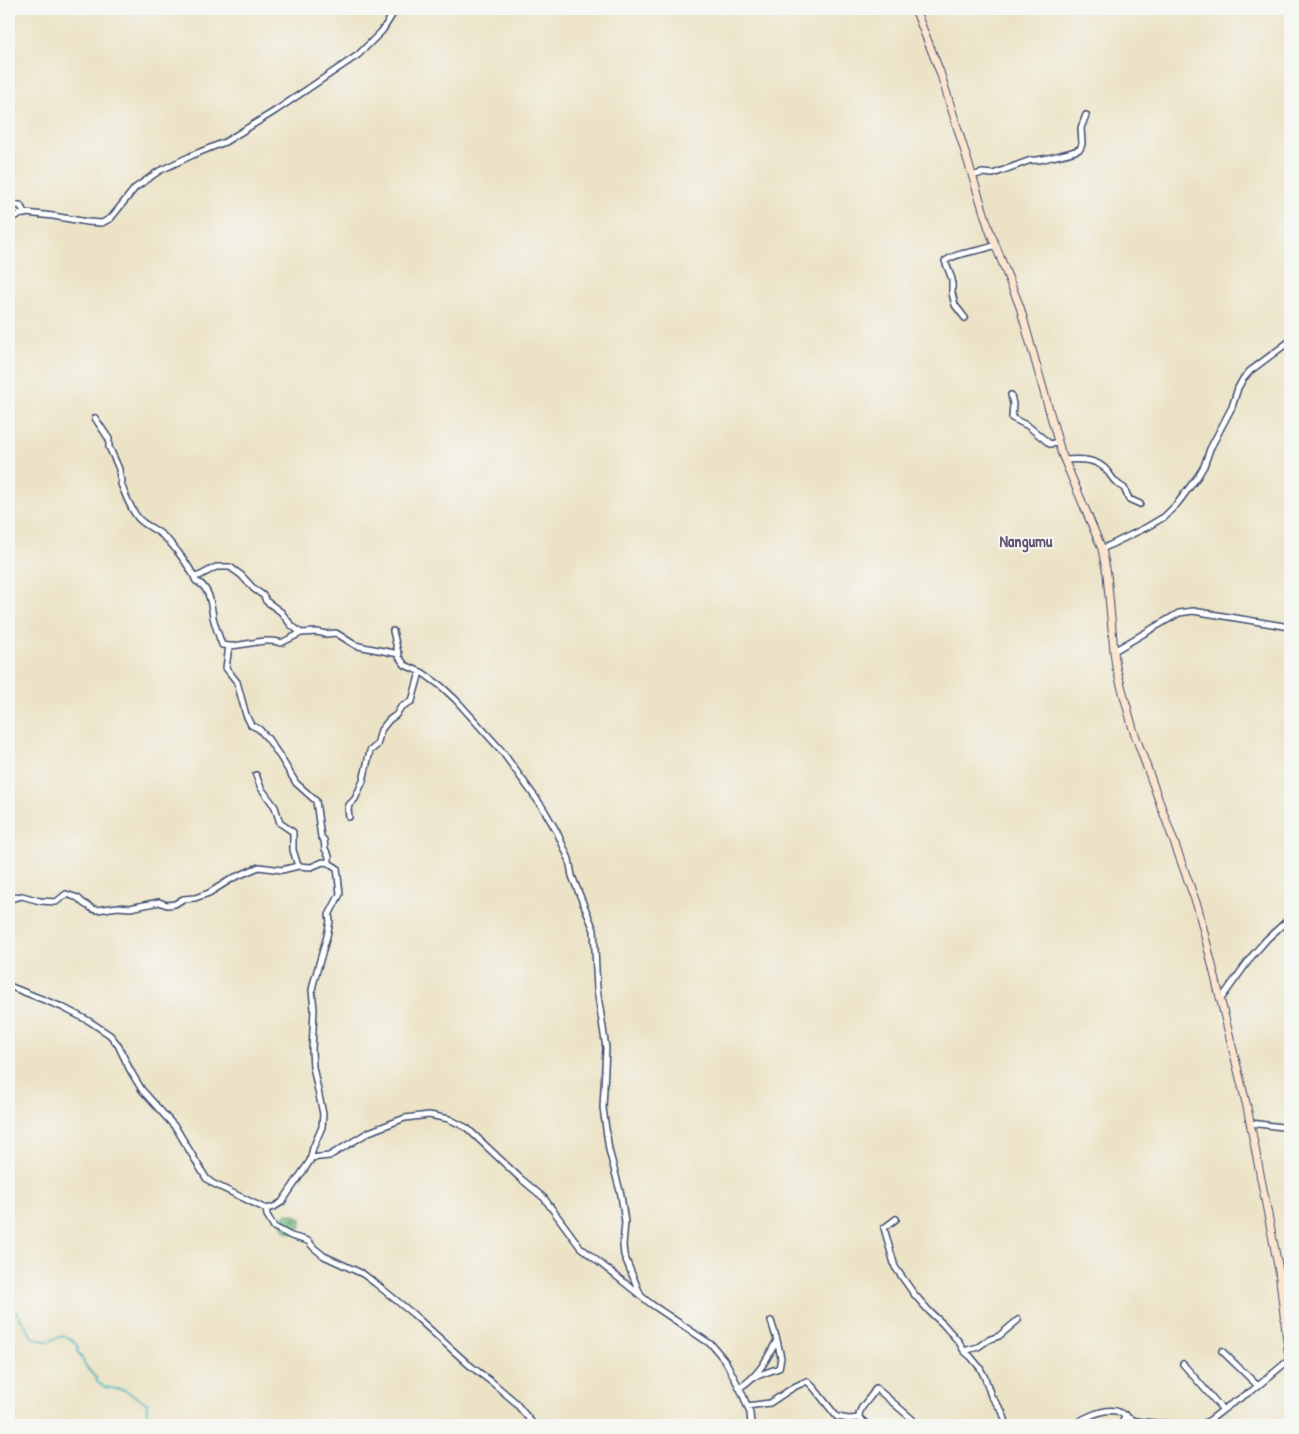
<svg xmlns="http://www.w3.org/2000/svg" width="1299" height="1434" font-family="'Patrick Hand',sans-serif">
<defs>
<pattern id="forest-firs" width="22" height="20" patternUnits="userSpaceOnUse" patternTransform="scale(1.25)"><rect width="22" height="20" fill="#72bc84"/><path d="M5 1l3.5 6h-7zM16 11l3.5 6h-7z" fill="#5d996f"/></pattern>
</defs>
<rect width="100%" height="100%" fill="#f6f6f2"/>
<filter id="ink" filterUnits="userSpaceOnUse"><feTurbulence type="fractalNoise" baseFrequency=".02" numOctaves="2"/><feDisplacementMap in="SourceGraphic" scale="10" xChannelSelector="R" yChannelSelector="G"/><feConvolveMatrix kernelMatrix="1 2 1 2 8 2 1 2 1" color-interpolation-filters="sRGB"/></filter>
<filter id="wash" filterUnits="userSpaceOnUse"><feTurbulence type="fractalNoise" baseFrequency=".0096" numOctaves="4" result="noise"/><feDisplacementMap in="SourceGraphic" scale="20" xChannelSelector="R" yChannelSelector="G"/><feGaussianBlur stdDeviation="1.12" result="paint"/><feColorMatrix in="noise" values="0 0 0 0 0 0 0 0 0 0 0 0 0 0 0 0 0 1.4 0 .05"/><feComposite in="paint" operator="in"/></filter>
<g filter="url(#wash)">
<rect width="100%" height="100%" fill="#ece3c6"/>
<!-- forest -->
<path fill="url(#forest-firs)" stroke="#467671" d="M287,1214H293L301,1218V1227L296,1230L294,1234L286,1232L281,1223L283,1217Z"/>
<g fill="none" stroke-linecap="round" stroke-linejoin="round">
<!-- stream -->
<path stroke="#44b4be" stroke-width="2" d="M9,1308L18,1314L32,1337L47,1342C62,1336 66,1331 78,1347L77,1350L87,1368L96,1378L97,1382L105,1387L124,1390L147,1403C146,1413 151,1419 157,1425"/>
</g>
</g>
<g filter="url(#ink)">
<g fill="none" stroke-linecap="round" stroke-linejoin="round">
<!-- street casing -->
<g stroke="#3a4a6e" stroke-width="8">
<path id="street" d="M972,176L982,173L993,174L1031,160C1038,161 1042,159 1048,158C1059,155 1069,154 1080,149L1082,144L1081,128L1086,115
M9,206L20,205L25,214
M9,218L26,213L53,216L87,222L102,223L111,218L135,188L159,171L195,154L225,142L275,111L358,55L382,31L396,9
M965,318L955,305L952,293V279L945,261C959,251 978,253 995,245
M1011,395L1013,404L1012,418L1028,426L1050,444L1058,442
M95,418L109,439V447L116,462L119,469L120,478L122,480L121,484C126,496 130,509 139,519C145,525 151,527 158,532C170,539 191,568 196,581C210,587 211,604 213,617C215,626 219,636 222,645L229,646L226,668L237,682L246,715L251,725L259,729L268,739L281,758L296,783L316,801L321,837L324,840L325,849L329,856V863
M1064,460C1080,459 1098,458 1108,472C1113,479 1116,484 1124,488L1129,499L1140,504
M1102,549L1147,527L1164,517L1177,504L1198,476L1204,466L1210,449L1232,407L1238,388L1243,379L1250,371L1290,341
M194,576H199L216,567H230L241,575L254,589L264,596L266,601L281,612L291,625L301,633L317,632L326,634L336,633L355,645L363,647L399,654
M393,631L399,657L405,665L423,673L441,686L456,700L501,750L543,808L557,832L569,859L572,876L594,930L597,989L606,1048L603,1108L609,1150L621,1195L625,1222L623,1245L624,1255L641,1296
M229,646C244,646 268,637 281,643L301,633
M1114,651L1179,613L1193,611L1290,627
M256,775L261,788L275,807L280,823L293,832V850L298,866
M349,817L348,809L349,805L355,799L363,781L370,751L377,745L381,730L389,720L396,715L401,707L412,701L420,672
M9,899L22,896L40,901L56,902L66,894L78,898L83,903L93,909L97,910L118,907L130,908L159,902L167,905L175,904L183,899L195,898L209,893L233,878L259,867L282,870L298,866L311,867L323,862L329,863L337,868L340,894L329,915L330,921L327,936L314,981L312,990L314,1009L312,1051L313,1067L323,1114L322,1127L313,1148L310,1161L282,1202L274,1207L266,1209L212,1183L206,1178L176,1128L142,1090L130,1070L118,1045L110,1035L89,1021L62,1007L9,986
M1221,999L1252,956L1267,939L1290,918
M1251,1123L1290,1128
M311,1158L329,1156L369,1132L405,1118L429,1115L449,1119L467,1128L520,1178L544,1198L580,1247L651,1304L712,1345L726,1362L742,1393L750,1413L751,1425
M266,1209L267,1215L274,1227L291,1236L308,1241L314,1248L324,1256L363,1274L375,1283L413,1314L468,1364L493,1383L514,1401L534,1425
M896,1219L884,1228L895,1267L914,1294L930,1312L943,1324L959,1342L964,1351L971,1357L980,1368L985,1378L991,1396L1002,1411L1007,1425
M964,1351L978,1347L988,1340L999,1336L1018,1320
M1222,1351L1257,1385
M1183,1364L1223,1410
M754,1377L779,1368L781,1358L777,1340
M739,1388C758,1377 767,1359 777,1340L771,1321
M747,1406L770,1403L794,1387L807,1381L814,1388L837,1417L849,1419L859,1418L868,1425
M859,1418C858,1407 871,1399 876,1388L912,1419L911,1425
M1072,1425C1083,1419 1102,1408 1116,1411C1123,1413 1129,1420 1137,1421C1158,1425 1181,1424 1202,1424
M1123,1425V1421L1126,1415
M1201,1425L1210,1420L1228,1406L1253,1390L1289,1360"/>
</g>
<!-- secondary casing -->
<g stroke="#3a4a6e" stroke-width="9">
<path id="secondary" d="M915,9L940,72L989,229L1020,307L1061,452L1102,549L1107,574L1114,651L1116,667L1133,729L1198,908L1247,1107L1279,1271L1290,1367"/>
</g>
<!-- street -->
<use href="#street" stroke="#fff" stroke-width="5"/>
<!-- secondary -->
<use href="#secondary" stroke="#fce5cf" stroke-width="7"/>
</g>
</g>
<g text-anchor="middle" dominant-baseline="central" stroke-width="4" stroke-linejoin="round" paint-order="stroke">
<!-- quarter labels -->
<g font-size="16" font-weight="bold" fill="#635774" stroke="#f6f6f2">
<text x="1026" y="541">Nangumu</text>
</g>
</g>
<!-- margin -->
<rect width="1299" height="1434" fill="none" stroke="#f6f6f2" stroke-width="30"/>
</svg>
